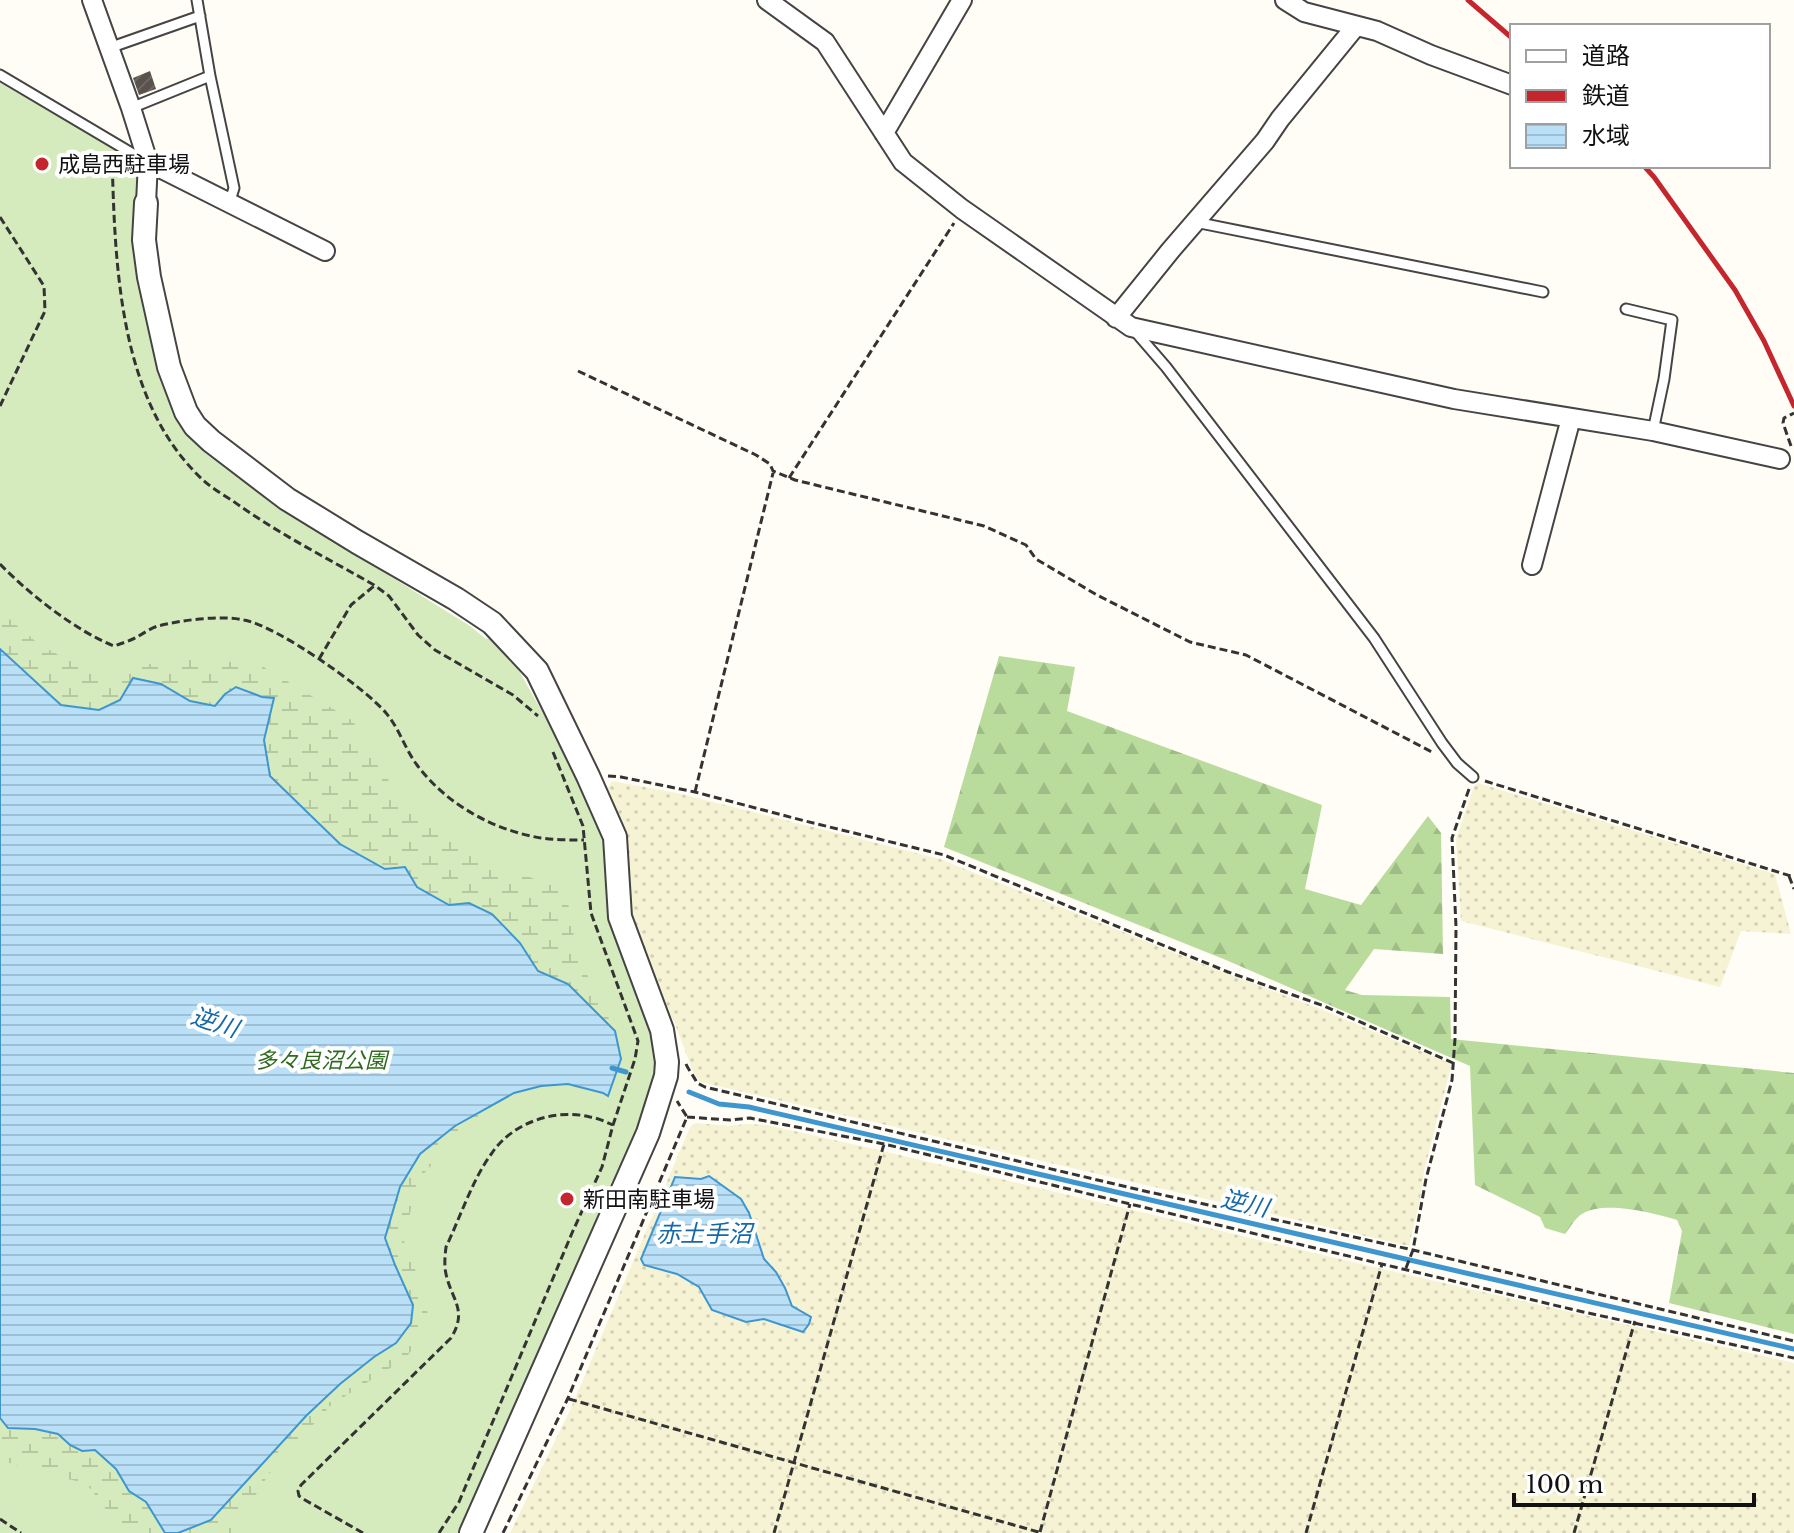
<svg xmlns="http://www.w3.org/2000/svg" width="1794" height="1533" font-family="'Libre Baskerville','Noto Sans JP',serif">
<defs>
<pattern id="farmland-dots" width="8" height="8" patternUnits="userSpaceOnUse" patternTransform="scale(2)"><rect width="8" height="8" fill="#f6f3d4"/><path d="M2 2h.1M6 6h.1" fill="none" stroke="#d2cfb5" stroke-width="1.8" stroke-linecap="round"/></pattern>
<pattern id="forest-firs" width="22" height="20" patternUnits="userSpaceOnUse" patternTransform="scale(2)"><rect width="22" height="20" fill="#b9dc9c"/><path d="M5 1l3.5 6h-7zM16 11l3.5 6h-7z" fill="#9ebc85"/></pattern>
<pattern id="wetland-marsh" width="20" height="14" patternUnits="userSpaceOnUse" patternTransform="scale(2)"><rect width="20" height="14" fill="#d5ebbd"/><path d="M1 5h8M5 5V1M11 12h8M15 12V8" fill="none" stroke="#b6c8a1"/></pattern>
<pattern id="water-rules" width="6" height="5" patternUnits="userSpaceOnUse" patternTransform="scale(2)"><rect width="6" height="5" fill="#b9e0f7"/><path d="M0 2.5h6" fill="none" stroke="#9ebfd3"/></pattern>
<pattern id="building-hatch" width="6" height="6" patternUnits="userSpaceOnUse" patternTransform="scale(2)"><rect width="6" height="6" fill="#5a524d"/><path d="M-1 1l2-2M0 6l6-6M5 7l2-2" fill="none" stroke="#6d6662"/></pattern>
</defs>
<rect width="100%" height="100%" fill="#fffdf5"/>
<!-- farmland -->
<path fill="url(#farmland-dots)" d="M612,781L677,793L940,859L1223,972L1323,1010L1449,1063L1451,1067L1424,1171L1420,1200L1409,1246L700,1082L693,1072L674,1021L661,1007L629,912L618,818L606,791Z
M1478,783L1775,874L1791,934L1741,931L1720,987L1461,921L1456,839L1474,786Z
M696,1123L728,1126L747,1124L767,1125L870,1148L1391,1271L1794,1363V1533H510L571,1408L690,1127Z"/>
<!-- grass -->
<path fill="#d5ebbd" d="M0,83L142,164L149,321L168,396L175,412L204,449L227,469L284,510L470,626L486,639L493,638L512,658L560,744L602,825L608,855V901L633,982L656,1044L659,1069L641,1128L463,1533H0Z"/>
<!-- forest -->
<path fill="url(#forest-firs)" d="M999,656L1075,667L1067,711L1322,805L1305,889L1361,905L1428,816L1441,833L1443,954L1374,949L1345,990L1362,995L1450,997L1451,1039L1794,1073V1334L1669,1303L1682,1231L1677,1220C1653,1213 1604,1200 1582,1214C1575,1218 1570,1228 1565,1234L1545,1228L1540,1217L1475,1185L1470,1066L1226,960L944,847Z"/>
<!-- wetland -->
<path fill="url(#wetland-marsh)" d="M0,611L40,645L98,676L186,656L262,666L353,721L370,754L401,798L477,857L566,891L577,954L615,1031L568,984L538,971L520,943L469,903L449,906L417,887L405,867L385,869L340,844L270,775L264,740L274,698L262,697L236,687L225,694L215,706L190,701L161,684L120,700L99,711L61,705L0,649Z
M514,1093L453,1142L417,1181L404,1241L422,1287L430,1324L406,1358L331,1405L273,1468L231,1533H178L211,1520L306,1416L340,1384L374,1357L396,1343L411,1323L413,1305L395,1265L385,1238L400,1187L420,1154L455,1126Z
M0,1418L8,1428L35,1429L59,1434L70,1445L95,1450L116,1469L129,1491L146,1502L165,1533H124L86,1483L44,1474L0,1460Z"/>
<!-- water -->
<path fill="url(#water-rules)" stroke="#3f96cf" stroke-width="2" d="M0,649L61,705L99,710L120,700L133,678L161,684L190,701L215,706L225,694L236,687L262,697L274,698L264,740L270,776L340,844L385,869L405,867L417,887L449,905L469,903L492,914L520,943L538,971L568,984L615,1031L621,1059L608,1096L603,1093L568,1084L541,1086L514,1093L455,1126L420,1154L400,1187L385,1238L395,1265L413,1305L411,1323L396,1343L374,1357L340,1384L306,1416L211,1520L178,1533H165L146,1502L129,1491L116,1469L95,1450L82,1451L70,1445L58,1434L35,1429L8,1428L0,1418Z
M709,1176L741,1199L749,1213L764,1259L776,1272L785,1288L792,1306L811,1317L809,1324L803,1332L764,1319L746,1322L712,1310L699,1287L677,1274L644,1265L641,1259L675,1177L701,1179Z"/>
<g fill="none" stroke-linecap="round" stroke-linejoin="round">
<!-- stream -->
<path stroke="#3f96cf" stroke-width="5" d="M612,1068L626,1072
M689,1092L719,1104L749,1107L1794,1349"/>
</g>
<!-- building -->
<path fill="url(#building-hatch)" d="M150,71L156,89L139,95L133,78Z"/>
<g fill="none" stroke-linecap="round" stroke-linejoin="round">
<!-- service casing -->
<g stroke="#444" stroke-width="13">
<path id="service" d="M197,0L210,76L234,188L229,204
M109,48L200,16
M0,75L145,161
M131,108L210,76
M1195,222L1543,292
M1626,309L1672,320L1664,379L1653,431
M1134,330L1166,367L1374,638L1442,743L1457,763L1473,777"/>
</g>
<!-- minor casing -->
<g stroke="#444" stroke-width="22">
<path id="minor" d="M92,0L131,108L148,162L146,203
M767,0L825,42L903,162L962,209L1131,327L1454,399L1653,431L1780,459
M1285,0L1304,12L1377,31L1431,55L1512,85
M884,133L962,0
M148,162L325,251
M1116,318L1170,251L1265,141L1280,119L1356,26
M1532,565L1571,418"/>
</g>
<!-- tertiary casing -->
<g stroke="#444" stroke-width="26">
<path id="tertiary" d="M146,203L144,240L149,277L169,367L186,412L195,426L211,441L287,499L357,542L456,599L492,623L537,671L588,776L615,837L620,917L662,1030L667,1062L666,1076L648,1133L471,1533"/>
</g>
<!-- path -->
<path stroke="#333" stroke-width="3" stroke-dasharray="8 4" stroke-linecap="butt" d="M112,155C115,264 118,401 203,480C212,488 223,495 233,501C277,533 327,558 374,585L389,596L418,635L435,650L513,695L538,716
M0,217L44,286L45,311L0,406
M578,371L756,455L770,464L773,471L795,480L984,526L1026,545L1036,559L1097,595L1190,642L1246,655L1432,752
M1791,446L1783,423L1784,418L1794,413
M789,478L954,223
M0,564C29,594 76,631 114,646C122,643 130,641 137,637C144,633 151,628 158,626C182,620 220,615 244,620C277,626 364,687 386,713C399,728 405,749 417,765C446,804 493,830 541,838C555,840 570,840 584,840
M319,659L351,605L374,586
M608,776L621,777L695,792L805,821L944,855L1228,972L1324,1006L1453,1063
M1485,781L1794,877
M695,792L773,473
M1789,876L1794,889
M686,1064C689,1071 694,1076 697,1083L705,1087L1140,1190L1413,1250L1794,1341
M687,1117L730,1120L750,1118L884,1144L1130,1204L1579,1311L1794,1358
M1406,1268L1413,1250L1426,1179L1452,1080L1455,1039L1456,927L1452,838L1469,789
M569,1399L1042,1533
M0,1519L21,1533
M1040,1532L1130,1204
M363,1533L305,1500L299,1496L298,1491L301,1485L451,1338C468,1310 452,1301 446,1274C444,1265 445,1256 446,1247C460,1218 473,1178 492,1153C512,1123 555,1108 590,1117C598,1118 606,1122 613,1125
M439,1533L459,1502L572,1233L602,1167L613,1125L635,1059L638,1041L591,913L583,826L553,752
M503,1533L568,1398L687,1117L677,1101
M774,1533L884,1144
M1306,1533L1382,1264
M1574,1533L1635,1321"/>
<!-- service -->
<use href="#service" stroke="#fff" stroke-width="9"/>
<!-- minor -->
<use href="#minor" stroke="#fff" stroke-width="18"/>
<!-- tertiary -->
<use href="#tertiary" stroke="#fff" stroke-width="22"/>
<!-- rail -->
<path stroke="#c4262e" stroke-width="5" d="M1468,0L1512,38
M1644,166L1654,177L1735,290L1764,341L1794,406"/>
</g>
<!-- markers -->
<g fill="#c4262e" stroke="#fff" stroke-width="3">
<circle cx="42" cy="164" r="8"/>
<circle cx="567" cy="1199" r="8"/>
</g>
<g text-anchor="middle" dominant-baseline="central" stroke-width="8" stroke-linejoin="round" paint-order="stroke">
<!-- poi labels -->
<g font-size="22" fill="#111" stroke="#fff" text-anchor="start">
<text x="58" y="164">成島西駐車場</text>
<text x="583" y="1199">新田南駐車場</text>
</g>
<!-- park labels -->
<g font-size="22" font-style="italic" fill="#2f6b1f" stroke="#fff">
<text x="321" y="1060">多々良沼公園</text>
</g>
<!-- water labels -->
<g font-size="24" font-style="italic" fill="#1768a6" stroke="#fff">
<text transform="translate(215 1022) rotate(18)">逆川</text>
<text transform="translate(1245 1203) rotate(13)">逆川</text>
<text x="704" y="1233">赤土手沼</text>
</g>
</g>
<!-- legend -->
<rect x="1510" y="24" width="260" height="144" fill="#ffffff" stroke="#a0a0a0" stroke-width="2"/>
<rect x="1526" y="50" width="40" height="12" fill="#ffffff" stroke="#a0a0a0" stroke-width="2"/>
<text x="1582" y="64" font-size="24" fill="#111111">道路</text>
<rect x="1526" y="90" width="40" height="12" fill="#c4262e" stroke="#a0a0a0" stroke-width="2"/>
<text x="1582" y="104" font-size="24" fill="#111111">鉄道</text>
<rect x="1526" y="124" width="40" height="24" fill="url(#water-rules)" stroke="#a0a0a0" stroke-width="2"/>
<text x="1582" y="144" font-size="24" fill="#111111">水域</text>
<!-- scale -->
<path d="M1514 1493v12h240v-12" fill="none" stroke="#111111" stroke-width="4"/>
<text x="1526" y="1493" font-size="24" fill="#111111" stroke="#ffffff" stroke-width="6" paint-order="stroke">100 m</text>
</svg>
